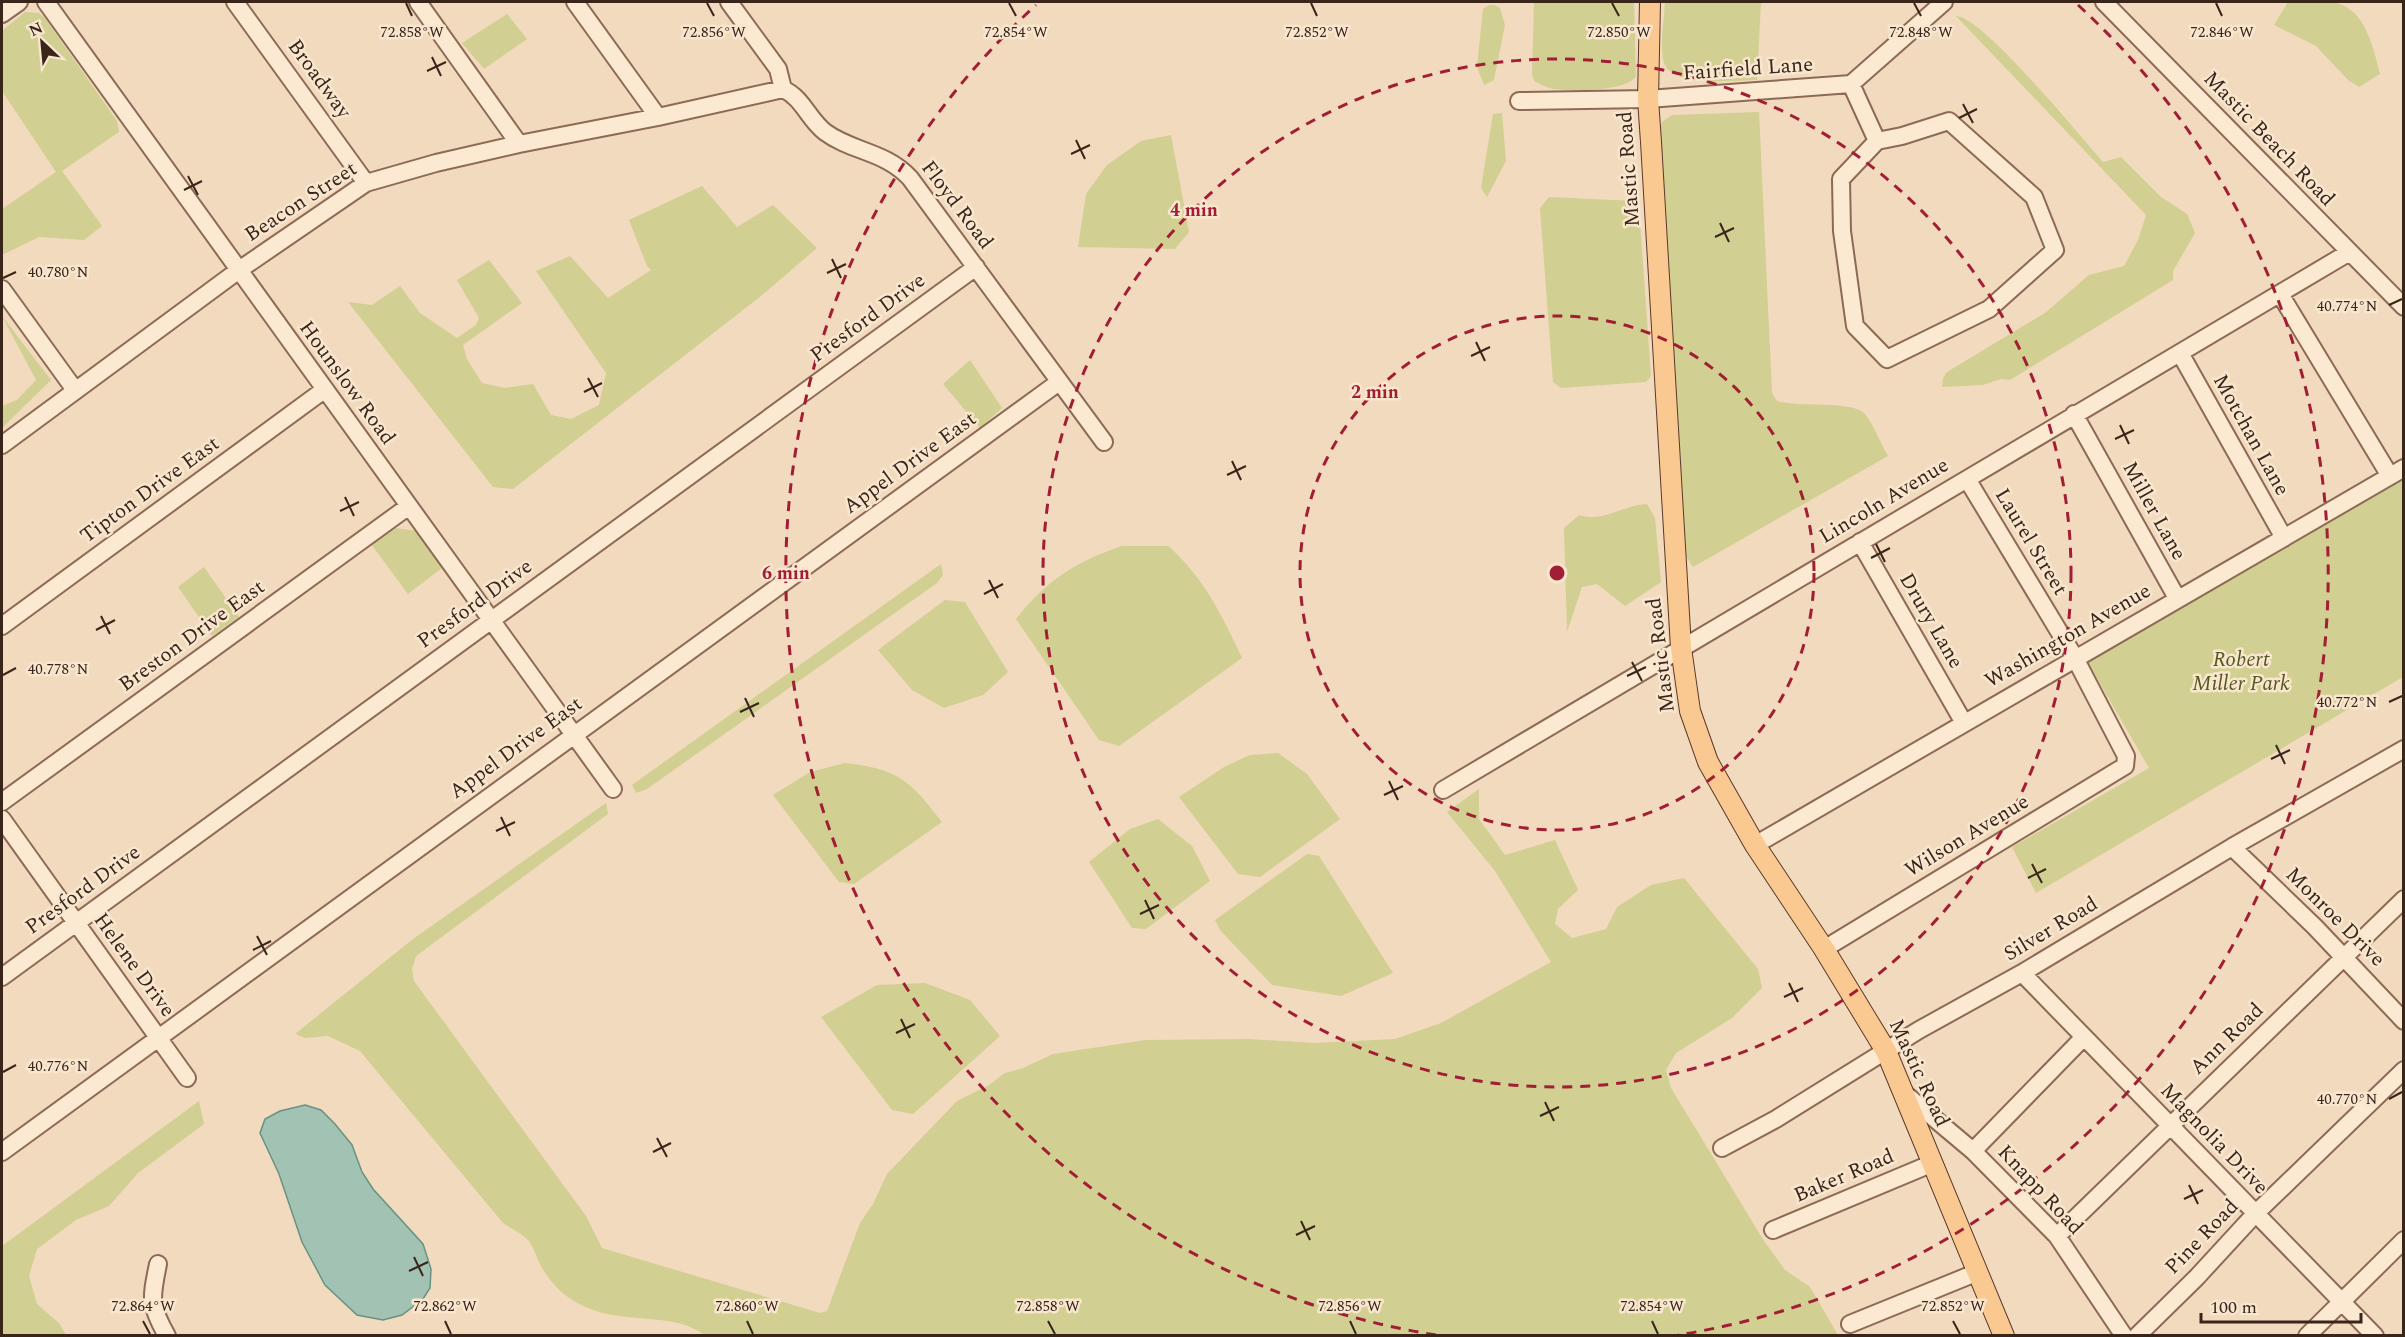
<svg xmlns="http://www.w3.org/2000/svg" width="2405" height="1337" font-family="Spectral,serif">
<rect width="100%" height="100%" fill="#f2dabe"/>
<!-- green -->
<path fill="#d1cf91" d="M1534,2H1634L1636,76C1627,92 1571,91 1553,89C1547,88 1541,84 1535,82L1532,75Z
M1665,2H1761L1757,80C1734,80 1667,89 1663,59C1660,41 1664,20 1665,2Z
M2288,2C2302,1 2317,0 2330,2C2365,5 2373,47 2380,74L2359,87L2348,80L2316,46L2274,25Z
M1489,5H1494L1500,8L1505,25L1494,80L1484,85L1477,67L1483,9Z
M25,12L39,13L45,18L117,121L119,132L62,171L102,226L84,240L39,237L2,255V209L56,172L2,91V31Z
M507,14L527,39L484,69L462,43Z
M1956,16C1983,17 2080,136 2103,162L2121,157L2161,197L2187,214L2195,233L2173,271V280L2010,380L2001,379L1983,385L1942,387L1943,378L1947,372L2045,313L2089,275L2124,266L2138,240L2146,215Z
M1759,112L1772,393L1777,401C1797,408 1853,400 1865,414C1874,425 1880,443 1888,456L1693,567L1687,558L1686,551L1659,133L1662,122L1672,115Z
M1502,113L1506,161L1487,197L1481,188L1493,114Z
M1171,135L1189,232L1175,249L1078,247L1086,194L1107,165L1141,141Z
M702,186L737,227L773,205L817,248L761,296L513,489L493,487L348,302L372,305L400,286L420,313L457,338L476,325L479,318L457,280L489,260L522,303L463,345L467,359L482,383L505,388L533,384L551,415L571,419L599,405L606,373L536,271L570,256L608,298L651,270L647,266L629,220Z
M1549,197L1634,201L1639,208L1651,376L1646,382L1561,388L1553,382L1540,208Z
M2,316L51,380L2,428V406L17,400L36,380Z
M970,360L1002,408L980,428L943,384Z
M2403,476V677L2036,893L2012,847L2149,768L2087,661Z
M1647,504L1655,518L1661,582L1625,606L1597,584L1582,587L1567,632L1564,528L1579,515C1604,523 1622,505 1647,504Z
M396,528L416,531L442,568L408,594L371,544Z
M1122,546H1168C1203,576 1223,617 1242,658L1119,746L1099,740L1016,619C1047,580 1075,562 1122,546Z
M941,564L943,575L937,583L647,789L636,793L632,785Z
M204,567L239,617L212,636L178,587Z
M945,600L965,602L1008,672L983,695L944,708L912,690L878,650Z
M1278,753L1307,774L1340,819L1260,877L1238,874L1179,797L1224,767L1250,755Z
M845,763C899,769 910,781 942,822L854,884L839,882L773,795L810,772Z
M1479,789V819L1505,855L1555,840L1578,890L1558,909L1555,924L1572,938L1606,929L1617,907L1651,885L1684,878L1758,969L1762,988L1732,1018L1676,1053L1666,1070L1671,1088L1764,1241L1785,1270L1810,1287L1838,1335H704C676,1312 624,1324 588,1308C566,1299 550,1284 539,1262C536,1255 532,1243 526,1238C519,1232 510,1228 503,1223L360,1051L328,1036L305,1038L295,1034L413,939L606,803L608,814L416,956L412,969L414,981L586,1216L602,1248L820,1313L827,1311L860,1223L873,1204L887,1174L957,1101L989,1085L1005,1073L1023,1068L1053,1054L1145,1040L1249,1039L1315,1043L1395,1039L1441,1023L1551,962L1495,871L1447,812Z
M1158,819L1192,846L1210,881L1146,929L1132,928L1089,862L1130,829Z
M1307,854L1319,856L1393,973L1341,996L1272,985L1220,930L1215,920Z
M925,983L970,1000L1000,1036L913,1114L892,1110L821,1017L877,985Z
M199,1101L204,1124L138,1173L109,1206L76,1220L37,1249L29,1276L37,1304L59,1323L66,1335H2V1246Z"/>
<!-- water -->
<path fill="#a2c3b4" stroke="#689281" stroke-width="1.5" d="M305,1105L321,1110L335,1124L352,1145L362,1172L373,1189L423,1244L431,1269L430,1288L423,1299L402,1315L383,1320L357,1315L325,1285L302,1242L279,1174L260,1133L265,1119L280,1111Z"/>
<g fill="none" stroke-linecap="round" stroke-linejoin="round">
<!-- minor casing -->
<g stroke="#8d6a55" stroke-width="20">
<path id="minor" d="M46,2L613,789
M235,2L366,183
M418,2L519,144
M575,2L658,117
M729,2L778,69L783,89C803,98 808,119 825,132C852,152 885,151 910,178L1104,442
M2104,2L2404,307
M2,14L19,2
M1851,84L1877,141
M1519,101L1648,99L1851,84L1944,2
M1949,121L2034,197L2055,250L1989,309L1887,359L1855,326L1842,231L1841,179L1877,141L1902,136Z
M2,289L75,390
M2280,294L2390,476
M2180,353L2284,538
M2074,414L2177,598
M2,445L239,270L366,183L436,163L519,144L658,117L783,89
M1860,542L1964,723
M2,626L324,390
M1443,790L2348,253
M2,802L409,506
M2,819L187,1078
M1755,845L2404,468
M2232,847L2315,927L2404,1021
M1824,949L2125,766L2126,756L2075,658L1967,479
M2022,973L2375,1336
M2,977L976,267
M1904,1093L1973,1151L2057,1236L2124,1336
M1722,1148L1776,1119L1919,1030L2022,973L2232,847L2404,749
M1973,1151L2083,1038
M2,1152L1059,382
M1773,1230L1933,1163
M2057,1236L2404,899
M158,1264C151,1299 149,1304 167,1336
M1850,1324L1978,1272
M2137,1336L2197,1277L2255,1214L2404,1070
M2307,1336L2404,1240"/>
</g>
<!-- major casing -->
<g stroke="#5a382a" stroke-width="22">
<path id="major" d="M1650,2L1648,99L1651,142L1681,648L1690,711L1708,762L1755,845L1824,949L1886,1051L2004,1336"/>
</g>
<!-- minor -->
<use href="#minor" stroke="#fce9d2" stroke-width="16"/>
<!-- major -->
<use href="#major" stroke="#fac991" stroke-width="20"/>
</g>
<!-- ticks -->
<path fill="none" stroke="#3a251b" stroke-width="2" d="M406,3L412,16M707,3L714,16M1009,3L1016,16M1311,3L1317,16M1612,3L1619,16M1914,3L1921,16M2216,3L2222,16M432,57L441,76M427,71L446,62M1963,104L1973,123M1959,118L1977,109M1076,140L1085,159M1071,154L1090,145M188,176L198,195M184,190L202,181M1720,223L1729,242M1715,237L1734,228M832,259L841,278M827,273L846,264M3,278L16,272M2389,305L2402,299M1476,342L1485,361M1471,356L1490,347M588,378L598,397M584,392L602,383M2120,425L2129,444M2115,439L2134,430M1232,461L1241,480M1227,475L1246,466M345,497L354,516M340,511L359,502M1876,544L1885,562M1871,558L1890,548M989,580L998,598M984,594L1003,584M101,616L110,634M96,630L115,620M1632,662L1642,681M3,675L16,668M1627,676L1646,667M745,698L754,717M2389,702L2402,696M740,712L759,703M2276,745L2285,764M2271,759L2290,750M1389,781L1398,800M1384,795L1403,786M501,817L510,836M496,831L515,822M2032,864L2042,883M2028,878L2046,869M1145,900L1154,919M1140,914L1159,905M257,936L267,955M253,950L271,941M1789,983L1798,1002M1784,997L1803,988M901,1019L910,1038M896,1033L915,1024M3,1072L16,1065M2389,1099L2402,1092M1545,1102L1554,1121M1540,1116L1559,1107M657,1138L667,1157M653,1152L671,1143M2189,1185L2198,1204M2184,1199L2203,1190M1301,1221L1310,1240M1296,1235L1315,1226M414,1257L423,1276M409,1271L428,1262M143,1321L150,1334M445,1321L451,1334M747,1321L753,1334M1048,1321L1055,1334M1350,1321L1356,1334M1652,1321L1658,1334M1953,1321L1960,1334"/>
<!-- distance rings -->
<g fill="none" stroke="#a21e34" stroke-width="3" stroke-dasharray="10 8">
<circle cx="1557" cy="573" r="257"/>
<circle cx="1557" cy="573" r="514"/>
<path d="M1436 1335A771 771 0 0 1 1036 5M2078 5A771 771 0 0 1 1678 1335"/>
</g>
<g text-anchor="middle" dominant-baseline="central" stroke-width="5" stroke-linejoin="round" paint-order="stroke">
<!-- street labels -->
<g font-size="21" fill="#3a251b" stroke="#f9e6ce">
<text transform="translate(1748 69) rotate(-4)">Fairfield Lane</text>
<text transform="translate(319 79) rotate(54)">Broadway</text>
<text transform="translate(2269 139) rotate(46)">Mastic Beach Road</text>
<text transform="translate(1629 169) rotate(-94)">Mastic Road</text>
<text transform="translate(301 202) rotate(-33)">Beacon Street</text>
<text transform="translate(957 205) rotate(53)">Floyd Road</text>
<text transform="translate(868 318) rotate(-36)">Presford Drive</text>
<text transform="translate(347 383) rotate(54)">Hounslow Road</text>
<text transform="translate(2251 435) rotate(61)">Motchan Lane</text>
<text transform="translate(910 463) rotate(-36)">Appel Drive East</text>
<text transform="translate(150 490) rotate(-36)">Tipton Drive East</text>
<text transform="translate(1884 501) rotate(-31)">Lincoln Avenue</text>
<text transform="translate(2154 511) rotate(61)">Miller Lane</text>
<text transform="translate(2031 542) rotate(59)">Laurel Street</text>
<text transform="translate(475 604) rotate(-36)">Presford Drive</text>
<text transform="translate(1931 621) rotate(60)">Drury Lane</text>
<text transform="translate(192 636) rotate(-36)">Breston Drive East</text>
<text transform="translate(2068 636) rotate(-30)">Washington Avenue</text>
<text transform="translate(1661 655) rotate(-97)">Mastic Road</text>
<text transform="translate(516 748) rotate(-36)">Appel Drive East</text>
<text transform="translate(1967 836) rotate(-31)">Wilson Avenue</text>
<text transform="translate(83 890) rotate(-36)">Presford Drive</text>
<text transform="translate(2335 917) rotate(45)">Monroe Drive</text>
<text transform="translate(2051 929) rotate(-31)">Silver Road</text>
<text transform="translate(134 965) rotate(54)">Helene Drive</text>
<text transform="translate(2227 1039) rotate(-44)">Ann Road</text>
<text transform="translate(1919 1073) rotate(65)">Mastic Road</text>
<text transform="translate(2214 1139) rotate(46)">Magnolia Drive</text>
<text transform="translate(1844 1176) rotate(-23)">Baker Road</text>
<text transform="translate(2040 1190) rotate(47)">Knapp Road</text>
<text transform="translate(2202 1237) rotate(-46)">Pine Road</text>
</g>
<!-- park labels -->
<g font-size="21" font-style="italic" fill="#54591f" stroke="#f9e6ce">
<text x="2241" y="660">Robert<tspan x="2241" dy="24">Miller Park</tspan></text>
</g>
</g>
<g font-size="15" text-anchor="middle" fill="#3a251b" stroke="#f9e6ce" stroke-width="5" stroke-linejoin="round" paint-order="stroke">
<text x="412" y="37">72.858°W</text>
<text x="714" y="37">72.856°W</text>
<text x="1016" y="37">72.854°W</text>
<text x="1317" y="37">72.852°W</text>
<text x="1619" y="37">72.850°W</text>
<text x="2222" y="37">72.846°W</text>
<text x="1921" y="37">72.848°W</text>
<text x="58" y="277">40.780°N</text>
<text x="2347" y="311">40.774°N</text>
<text x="58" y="674">40.778°N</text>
<text x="2347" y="707">40.772°N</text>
<text x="58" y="1071">40.776°N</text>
<text x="2347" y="1104">40.770°N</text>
<text x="143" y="1311">72.864°W</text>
<text x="445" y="1311">72.862°W</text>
<text x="747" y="1311">72.860°W</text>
<text x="1048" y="1311">72.858°W</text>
<text x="1350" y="1311">72.856°W</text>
<text x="1652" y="1311">72.854°W</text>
<text x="1953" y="1311">72.852°W</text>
</g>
<circle cx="1557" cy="573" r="9" fill="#a21e34" stroke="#f9e6ce" stroke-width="3"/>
<g font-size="18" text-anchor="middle" font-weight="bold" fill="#a21e34" stroke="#f9e6ce" stroke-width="5" stroke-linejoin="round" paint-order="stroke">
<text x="1194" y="216">4 min</text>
<text x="1375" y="398">2 min</text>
<text x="786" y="579">6 min</text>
</g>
<!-- border -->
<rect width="2405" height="1337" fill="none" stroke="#3a251b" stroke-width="6"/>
<!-- north arrow -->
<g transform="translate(42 42) rotate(334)" stroke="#f9e6ce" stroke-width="4.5" paint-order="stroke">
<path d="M0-4.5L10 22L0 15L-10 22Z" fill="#3a251b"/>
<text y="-9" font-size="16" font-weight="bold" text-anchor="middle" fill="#3a251b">N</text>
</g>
<!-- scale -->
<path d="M2201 1313v9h160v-9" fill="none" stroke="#3a251b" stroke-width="3"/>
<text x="2210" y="1313" font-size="18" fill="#3a251b" stroke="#f9e6ce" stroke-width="4.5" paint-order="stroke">100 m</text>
</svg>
